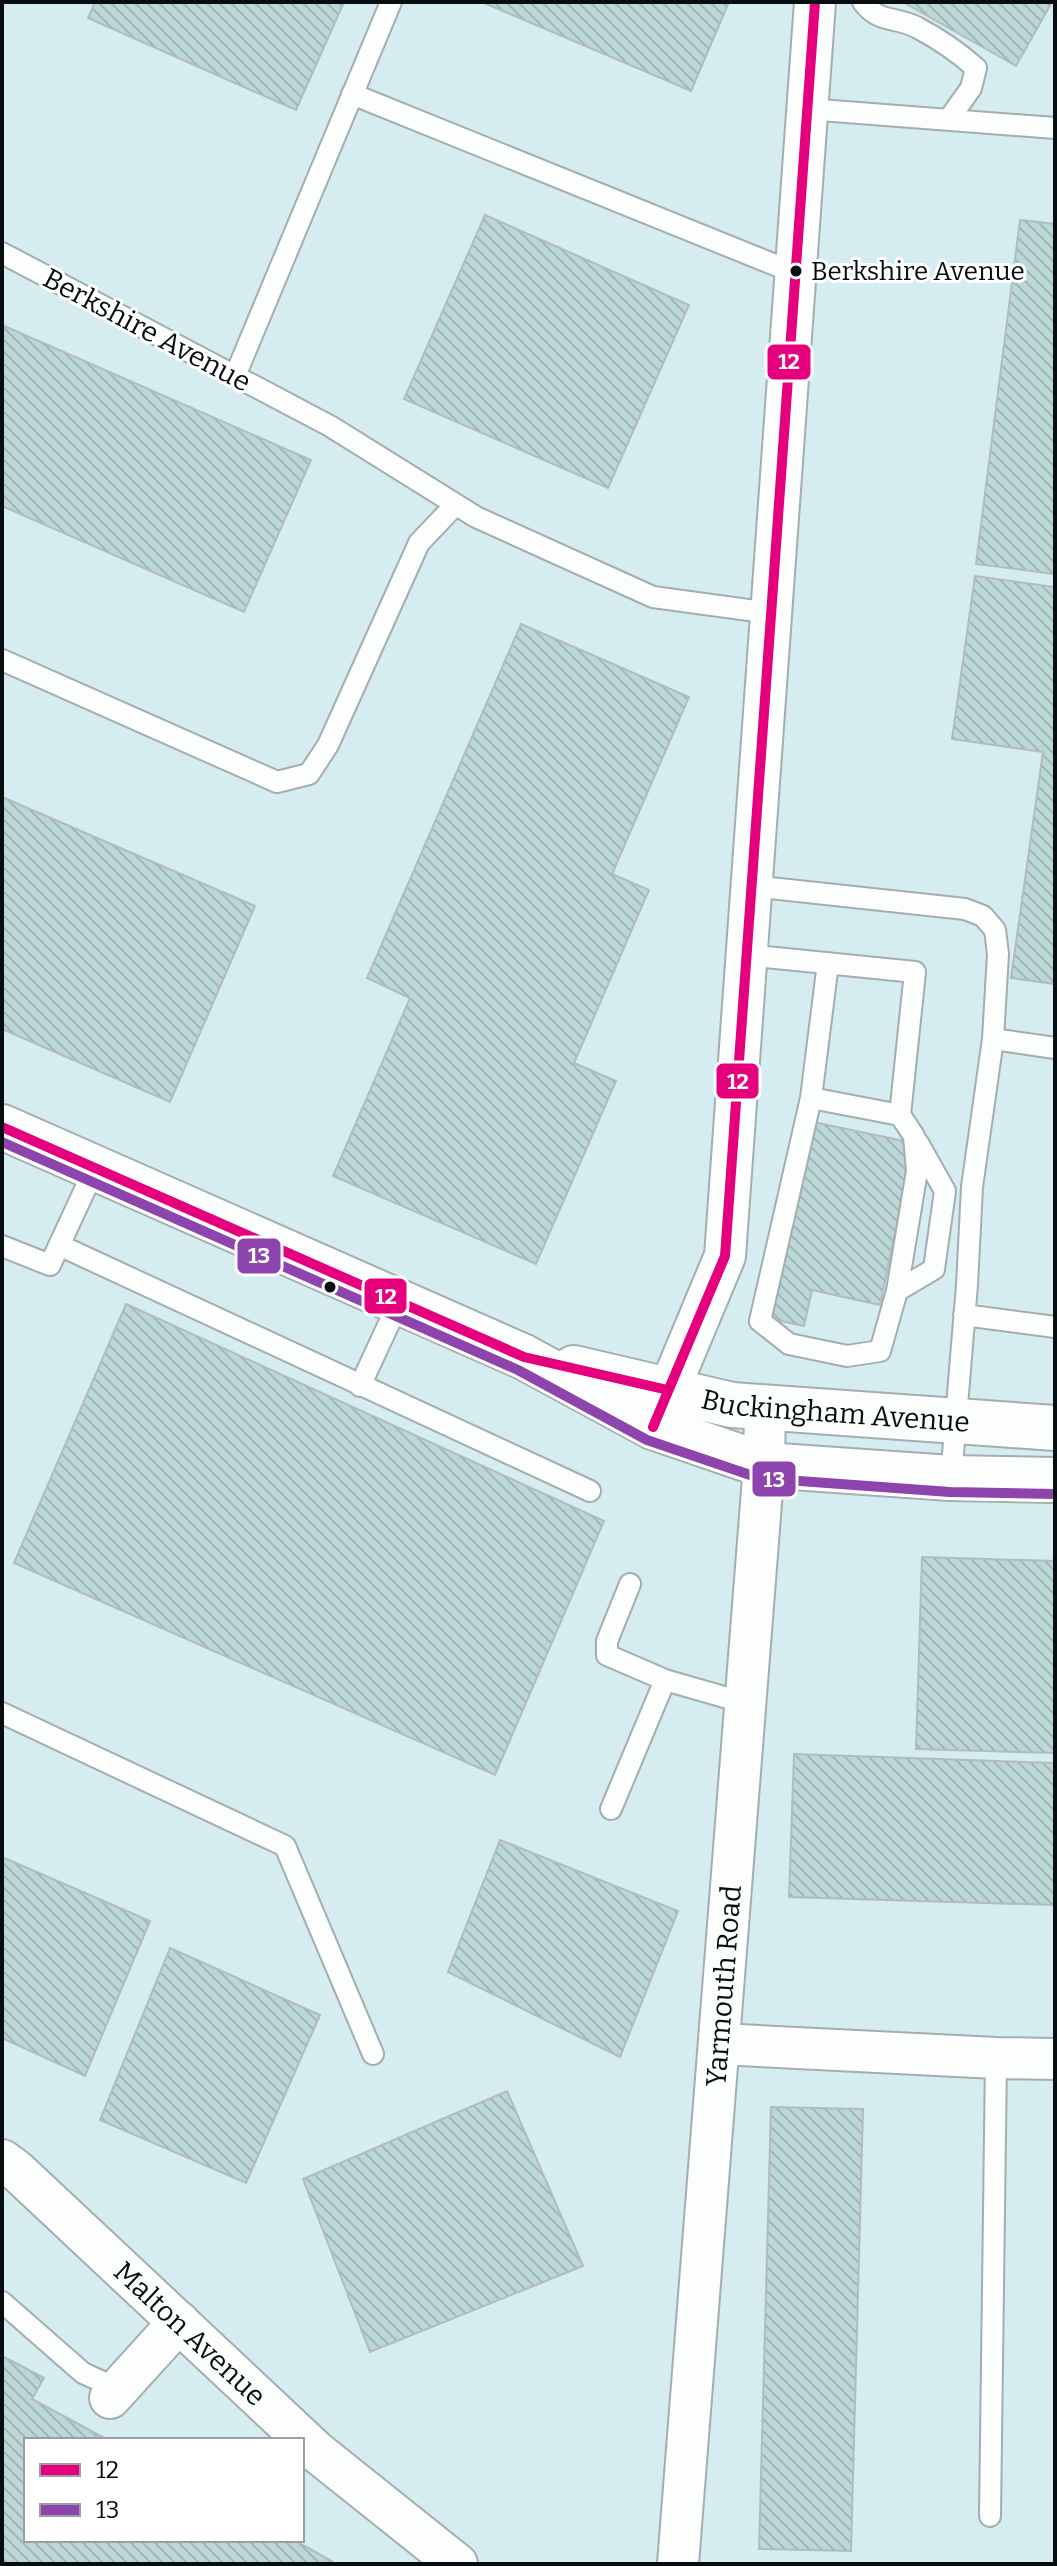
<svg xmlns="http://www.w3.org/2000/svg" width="1057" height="2566" font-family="Bitter,serif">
<defs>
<pattern id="building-back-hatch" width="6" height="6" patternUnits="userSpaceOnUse" patternTransform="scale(2)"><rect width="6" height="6" fill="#bbd7d6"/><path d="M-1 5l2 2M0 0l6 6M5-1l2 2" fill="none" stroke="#9fb7b7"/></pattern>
</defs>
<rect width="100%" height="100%" fill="#e9f6f9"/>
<!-- built -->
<path fill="#d5ecf1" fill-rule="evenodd" d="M2,2H1055V2564H2ZM26,2440H302V2540H26Z"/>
<!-- building -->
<path fill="url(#building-back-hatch)" stroke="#b2bcbd" stroke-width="2" d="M95,2H344L296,110L88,18Z
M482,2H729L691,91Z
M903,2H1052L1016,66Z
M485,215L689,305L608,488L404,399Z
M1020,220L1055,224V574L976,564Z
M2,325L311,460L244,612L2,506Z
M975,576L1055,587V984L1011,978L1043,752L952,739Z
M521,624L689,697L612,874L649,890L574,1063L616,1081L536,1264L333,1176L410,998L367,978Z
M2,797L255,906L170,1102L2,1029Z
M813,1122L914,1143L880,1305L812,1290L804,1326L771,1319Z
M126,1304L604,1521L495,1775L14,1563Z
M922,1557L1055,1561V1753L916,1749Z
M794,1754L1055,1763V1905L789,1897Z
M500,1840L678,1911L620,2057L448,1972Z
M2,1857L150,1921L85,2076L2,2038Z
M170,1948L320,2015L246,2183L100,2120Z
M507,2091L583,2266L370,2352L303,2179Z
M771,2107L863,2109L851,2551L759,2549Z
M2,2356L44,2378L32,2399L108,2440H26V2540H294L332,2561L330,2564H2Z"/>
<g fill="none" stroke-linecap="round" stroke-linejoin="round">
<!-- service casing -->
<g stroke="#a4adaf" stroke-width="24">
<path id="service" d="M863,2C879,24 897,16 918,28C939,39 958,52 976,68L971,88L949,119
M352,94L795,273
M807,109L1055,128
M2,253L330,426L476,517L653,597L771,613
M235,376L391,2
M2,660L277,782L309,774L328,745L419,543L455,505
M751,886L965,909L983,916L995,930L998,954L993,1039L972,1187L967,1285L951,1478
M746,955L915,972L900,1115L811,1098L828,963
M993,1039L1055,1048
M811,1098L760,1321L789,1344L847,1356L880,1351L897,1291L917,1171L914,1136L900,1115
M59,1245L590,1491
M2,1246L50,1265L95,1168
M897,1291L934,1269L945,1191L918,1143
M964,1315L1055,1327
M360,1386L399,1302
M630,1584L607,1641V1655L665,1680L745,1703
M2,1713L285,1846L373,2054
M611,1809L665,1680
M2,2302L83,2373L118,2389
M990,2516L996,2058"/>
</g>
<!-- minor casing -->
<g stroke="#a4adaf" stroke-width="44">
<g id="minor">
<path d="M656,1421L725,1256L815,2"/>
<path d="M719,2044L996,2058L1055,2059"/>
<path id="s1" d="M2,2160L17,2171L318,2453L457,2564"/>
<path d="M110,2398L179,2322"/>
<path id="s2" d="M678,2564L764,1465L765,1407"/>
</g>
</g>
<!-- tertiary casing -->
<g stroke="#a4adaf" stroke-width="48">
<g id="tertiary">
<path d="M2,1127L524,1357L653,1427L764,1465L951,1478L1055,1480"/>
<path id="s3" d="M574,1368L732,1405L1055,1428"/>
</g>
</g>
<!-- service -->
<use href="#service" stroke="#fcfefe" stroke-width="20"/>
<!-- minor -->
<use href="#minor" stroke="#fcfefe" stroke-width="40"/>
<!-- tertiary -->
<use href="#tertiary" stroke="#fcfefe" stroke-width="44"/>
<!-- bus-1 casing -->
<g stroke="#fff" stroke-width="16">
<path id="bus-1" d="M2,1127L524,1357L668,1390
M653,1427L725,1256L815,2"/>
</g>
<!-- bus-2 casing -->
<g stroke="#fff" stroke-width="16">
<path id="bus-2" d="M2,1142L518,1370L647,1440L759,1478L950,1492L1055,1494"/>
</g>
<!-- bus-1 -->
<use href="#bus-1" stroke="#e5007d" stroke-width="10"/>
<!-- bus-2 -->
<use href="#bus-2" stroke="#8e44ad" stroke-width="10"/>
</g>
<!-- markers -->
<g fill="#070e10" stroke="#fff" stroke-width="3">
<circle cx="796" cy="271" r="7"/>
<circle cx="330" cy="1287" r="7"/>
</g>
<g text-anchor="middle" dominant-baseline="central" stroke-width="6" stroke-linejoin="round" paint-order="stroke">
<!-- bus labels -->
<g font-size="26" fill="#070e10" stroke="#fff" text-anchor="start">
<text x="811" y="271">Berkshire Avenue</text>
</g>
<!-- street labels -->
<g font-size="28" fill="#070e10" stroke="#fff">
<text transform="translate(147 330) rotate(28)">Berkshire Avenue</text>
<text stroke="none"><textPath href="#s3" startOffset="266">Buckingham Avenue</textPath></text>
<text stroke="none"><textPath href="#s2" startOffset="580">Yarmouth Road</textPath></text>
<text stroke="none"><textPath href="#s1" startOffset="256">Malton Avenue</textPath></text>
</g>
</g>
<g stroke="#fff" stroke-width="3">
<rect x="766" y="343" width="46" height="38" rx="8" fill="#e5007d"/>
<rect x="715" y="1062" width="45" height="38" rx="8" fill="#e5007d"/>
<rect x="236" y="1237" width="46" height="38" rx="8" fill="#8e44ad"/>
<rect x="363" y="1277" width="45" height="38" rx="8" fill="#e5007d"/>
<rect x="751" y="1460" width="46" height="38" rx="8" fill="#8e44ad"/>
</g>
<g font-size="22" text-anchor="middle" font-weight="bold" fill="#fff">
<text x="789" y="369">12</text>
<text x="738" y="1089">12</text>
<text x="259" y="1263">13</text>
<text x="386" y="1304">12</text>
<text x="774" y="1487">13</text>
</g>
<!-- border -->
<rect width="1057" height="2566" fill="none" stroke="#070e10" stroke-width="8"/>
<!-- legend -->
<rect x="24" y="2438" width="280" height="104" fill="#ffffff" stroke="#9c9f9f" stroke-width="2"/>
<rect x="40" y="2464" width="40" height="12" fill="#e5007d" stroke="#9c9f9f" stroke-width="2"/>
<text x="96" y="2478" font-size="24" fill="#070e10">12</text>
<rect x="40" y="2504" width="40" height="12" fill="#8e44ad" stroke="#9c9f9f" stroke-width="2"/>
<text x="96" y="2518" font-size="24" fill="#070e10">13</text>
</svg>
